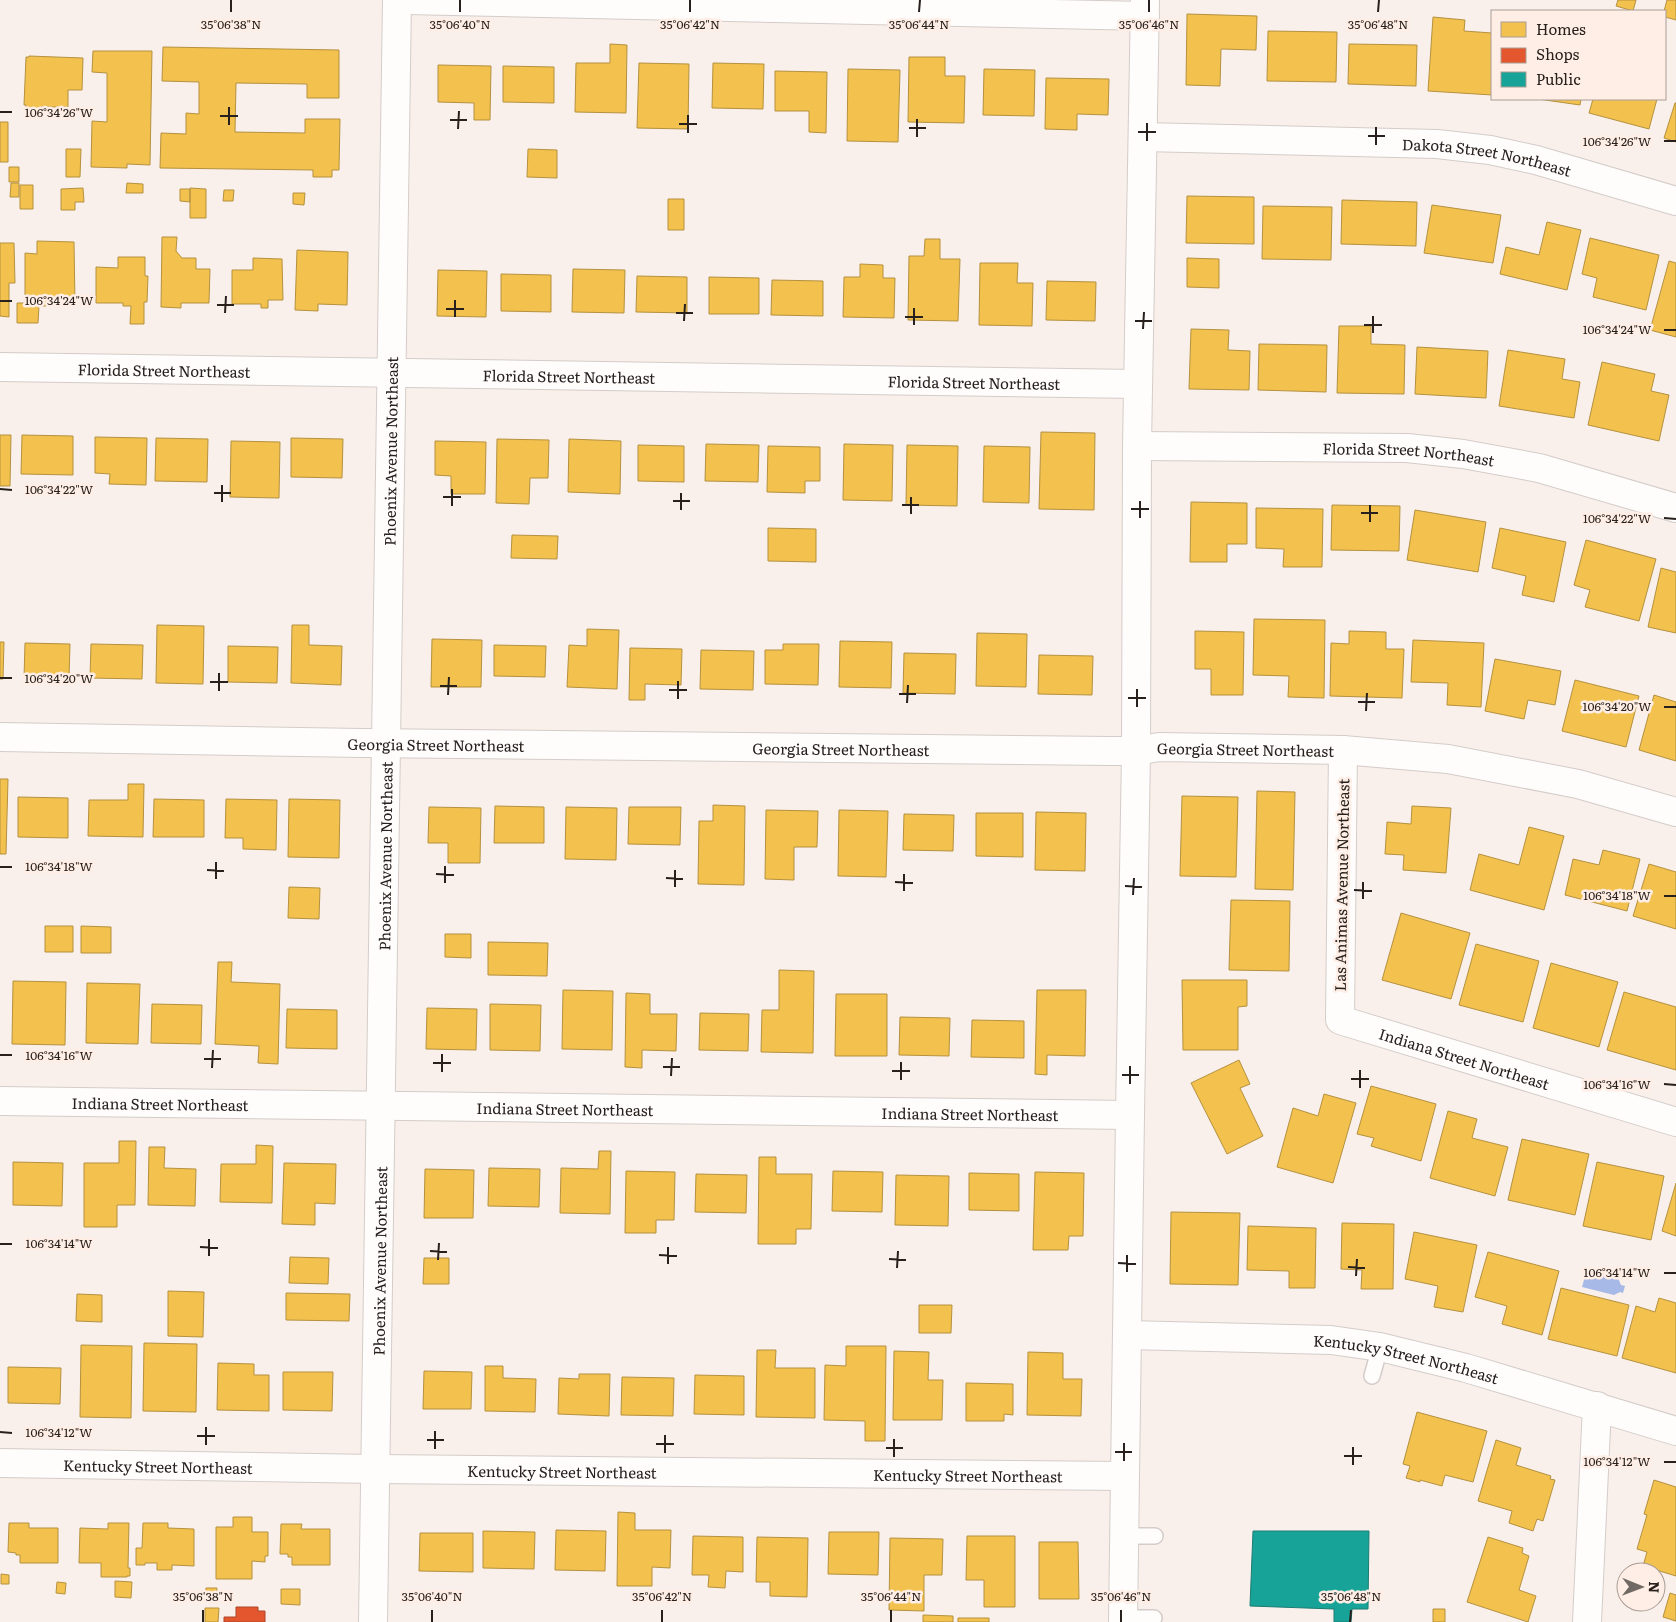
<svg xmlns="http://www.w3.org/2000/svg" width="1676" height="1622" font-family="Literata,serif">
<rect width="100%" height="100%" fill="#f9f0eb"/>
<!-- water -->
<path fill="#a6b9e7" d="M1587,1269L1618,1278L1621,1285L1625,1286L1623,1293L1620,1292L1614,1295L1582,1287Z"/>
<!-- homes -->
<path fill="#f2c14e" stroke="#b5913f" d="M1618,0H1636L1633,11L1616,6Z
M1667,0H1676V20L1665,17L1664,11Z
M1187,14L1257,16L1256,50L1221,49L1220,86L1186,85Z
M1433,17L1465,20L1464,31L1492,33V95L1428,91Z
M1268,31L1337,32L1336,82L1267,81Z
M610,44L627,45L626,113L575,112L576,63H610Z
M1349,44L1417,45L1416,86L1348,84Z
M163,47L339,50V98H307V84L236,83L235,132L305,133V119H340L339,170H332V177H313V170L160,168L161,133L186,134V113L199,114V82L162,81Z
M93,51H152L150,165L127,164V168L91,167L92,121L107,122V73L92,72Z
M29,56L83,58L82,90H68V107H41V113H26V105H24L26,57H29Z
M909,57H945V76H965L964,123L908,122Z
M639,63L689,64L688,129L637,128Z
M713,63L764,64L763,109L712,108Z
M438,65L491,66L490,120H474V103L438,102Z
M503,66L554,67V103L503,102Z
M848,69L900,70L898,142L847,141Z
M984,69L1035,70L1034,116L983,115Z
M775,71L827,72L826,133L809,132V111H775Z
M1046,78L1109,79L1108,115L1077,114V130L1045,129Z
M1538,99H1581L1580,105Z
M1593,99H1657L1649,129L1589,113Z
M1675,103H1676V142L1664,138Z
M0,122H8V162H0Z
M66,149H81L80,177H66Z
M528,149L557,150V178L527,177Z
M9,167H19V182H9Z
M11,183H19V197H10Z
M127,183L143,184V193H126Z
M20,185H33V209H20Z
M83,188L84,202H75V210H61V189Z
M190,188L206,189V218H190Z
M180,189H190V202L180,201Z
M224,190H234L233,201H223Z
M293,193H305L304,205L293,204Z
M1187,196L1254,197V244L1186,243Z
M668,199H684V230H668Z
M1342,200L1417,202L1416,246L1341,244Z
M1432,205L1501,215L1493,263L1424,253Z
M1263,206L1332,207L1331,260L1262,259Z
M1547,222L1581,230L1567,290L1500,274L1506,247L1539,255Z
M162,237H177L176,251L182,258H196V269H210L209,303H181V308L161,307Z
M1590,238L1659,255L1646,310L1593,297L1597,278L1582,274Z
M925,239H940V259H960L958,321L908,320L909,256H924Z
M37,241L74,242L75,304L46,303V306H39L38,323H17V303H25V253L37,254Z
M0,243H14L15,283H9V317L0,316Z
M297,250L348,252L347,305L318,304V311L295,310Z
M118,257H145V276H148L147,302H144V324H130L131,306H123V303H96V267L118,268Z
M253,258L282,259L283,300H268V308H261V304H232V270H253Z
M1187,258L1219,259V288L1187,287Z
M1669,261L1676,263V337L1650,330Z
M980,263H1018L1017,283H1033L1032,326L979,325Z
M860,264L883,265V278H895L894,318L843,317L844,277H860Z
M573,269L625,270L624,313L572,312Z
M438,270L487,271L486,317L437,316Z
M501,274L551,275V312L501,311Z
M637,276L687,277V313L636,312Z
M709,277L759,278V314H709Z
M772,280L823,281V316L771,315Z
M1047,281L1096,282L1095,321L1046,320Z
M1339,326H1371V344L1405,345L1404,394L1337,393Z
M1191,329L1229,330L1228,350L1250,351L1249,390L1189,389Z
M1259,344L1327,345L1326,392L1258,390Z
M1417,347L1488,351L1486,398L1415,394Z
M1508,350L1565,359L1562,379L1580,382L1574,418L1499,406Z
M1602,362L1655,374L1651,391L1669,395L1659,441L1588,425Z
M1041,432L1095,433L1094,510L1039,509Z
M0,435H11L10,486H0Z
M22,435L73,436V475L21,474Z
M95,437L147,438L146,485L109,484L110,474L95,473Z
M156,438L208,439L207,482L155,481Z
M291,438L343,439L342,478L291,477Z
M497,439L549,440L548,478H530L529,504L496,503Z
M569,439L621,441L620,494L568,492Z
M231,441L280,442L279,498L230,497Z
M435,441L486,442L485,494H451V476L435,475Z
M706,444L759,445L758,482L705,481Z
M844,444L893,445L892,501L843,500Z
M638,445L684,446V482L638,481Z
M907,445L958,446L957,506L906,505Z
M768,446L820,447V481H805V493L767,492Z
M984,446L1030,447L1029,503L983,502Z
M1191,502L1247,503V544H1227V562H1190Z
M1332,505L1400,506L1399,551L1331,550Z
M1256,508L1323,509L1322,567H1283L1284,549L1256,548Z
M1415,510L1486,522L1478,572L1407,560Z
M768,528L816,529V562L768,561Z
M1500,528L1566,542L1554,602L1522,595L1526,576L1492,568Z
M512,535L558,536L557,559L511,558Z
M1586,540L1656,559L1639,621L1585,607L1590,590L1574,585Z
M1661,568L1676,572V633L1648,627Z
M1254,619L1325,620L1324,698L1288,697L1289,676L1253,675Z
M157,625L204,626L203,684L156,683Z
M292,625H309V645L342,646L341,685L291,683Z
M587,629L619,630L617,689L567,687L569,645L587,646Z
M1195,631L1244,632L1243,695H1211V669H1195Z
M1349,631L1386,632V649H1404L1402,698L1330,696L1331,643L1349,644Z
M977,633L1027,634L1026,687L976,686Z
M432,639L482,640L481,687H431Z
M1413,640L1484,643L1481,707L1447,705L1448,683L1411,682Z
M840,641L892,642L891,688L839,687Z
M0,642H4L3,679H0Z
M25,643L70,644L69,679L24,678Z
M91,644L143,645L142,679L90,678Z
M783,644H819L818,685L765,684V650H783Z
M494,645L546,646L545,677L494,676Z
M228,646L278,647L277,683L228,682Z
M630,648L682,649L681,685L645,684V700H629Z
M701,650L754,651L753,690L700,689Z
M904,653L956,654L955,694L903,693Z
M1039,655L1093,656L1092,695L1038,694Z
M1495,659L1561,671L1555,705L1528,700L1524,719L1485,711Z
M1575,680L1639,696L1626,747L1562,731Z
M1654,695L1676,702V761L1639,750Z
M0,779H8L6,854H0Z
M128,784H144L143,837L88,836L89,800H128Z
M1257,791L1295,792L1293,890L1255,889Z
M1182,796L1238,797L1236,877L1180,876Z
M18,797L68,798V838L18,837Z
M154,799L204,800V837H153Z
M226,799L277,800L276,850L243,849V838H225Z
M289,799L340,800L339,858L288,857Z
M713,805L745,806L744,885L698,884L699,821H713Z
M495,806L544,807V843H494Z
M1412,806L1451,808L1446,873L1403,870L1404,855L1385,854L1387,822L1411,824Z
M429,807L481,808L480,863H448V843H428Z
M566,807L617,808L616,860L565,859Z
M629,807H681L680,845L628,844Z
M766,810L818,811L817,847H794V880L765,879Z
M839,810L888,811L886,877L838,876Z
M1036,812L1086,813L1085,871L1035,870Z
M976,813H1023V857L976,856Z
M904,814L954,815L953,851L903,850Z
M1529,827L1564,836L1544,910L1470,890L1479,854L1519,865Z
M1603,850L1640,859L1627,911L1565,895L1573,859L1599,865Z
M1649,864L1676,872V929L1633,916Z
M289,887L320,888L319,919L288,918Z
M1231,900L1290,901L1289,971L1229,970Z
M1401,913L1470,933L1451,999L1382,980Z
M45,926H73V952H45Z
M81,926L111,927V953H81Z
M445,934H471V958L445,957Z
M488,942L548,943L547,976L488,975Z
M1476,944L1539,961L1523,1022L1459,1005Z
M218,962H232L231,982L280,984L278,1064L258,1063L259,1046L215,1044Z
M1551,963L1618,982L1599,1047L1533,1028Z
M779,970L814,971L813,1053L761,1052L762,1010H779Z
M1182,980H1247V1006L1238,1007V1050H1183Z
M13,981L66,982L65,1045L12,1044Z
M87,983L140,984L138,1044L86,1043Z
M563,990L613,991L612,1050L562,1049Z
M1037,990H1086L1085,1056L1047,1055V1075L1035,1074Z
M1624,992L1676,1007V1070L1607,1050Z
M626,993L650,994V1014H677L676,1051L642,1050V1068L625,1067Z
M836,994H887V1056H835Z
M152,1004L202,1005L201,1044L151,1043Z
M490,1004L541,1005L540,1051L490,1050Z
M427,1008L477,1009L476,1050L426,1049Z
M287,1009L337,1010V1049L286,1048Z
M700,1013L749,1014L748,1051L699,1050Z
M900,1017L950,1018L949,1056L899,1055Z
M972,1020L1024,1021V1058L971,1057Z
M1239,1060L1250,1084L1240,1088L1263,1136L1227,1154L1191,1083Z
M1371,1086L1436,1104L1421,1161L1371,1146L1374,1138L1357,1134Z
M1324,1094L1356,1103L1333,1183L1277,1167L1293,1108L1318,1116Z
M1448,1111L1477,1119L1472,1138L1508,1147L1495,1196L1430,1178Z
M1522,1139L1589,1154L1575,1215L1508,1200Z
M119,1141H136L135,1205H117V1227H84V1163H119Z
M256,1145L273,1146L272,1203L220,1202L221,1164H256Z
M149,1147H165L164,1168L196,1169L195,1206L148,1205Z
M599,1151H611L610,1214L560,1213L561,1168L598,1169Z
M759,1157H776V1174H812L811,1229H796V1244H758Z
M13,1162L63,1163L62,1206L13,1205Z
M1597,1162L1664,1176L1651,1240L1583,1226Z
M284,1163L336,1164L335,1204L315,1203V1225L282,1224Z
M489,1168L540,1169L539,1207L488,1206Z
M425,1169L474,1170L473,1218H424Z
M626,1171L675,1172L674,1220H656V1233H625Z
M833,1171L883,1172L882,1212L832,1211Z
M1035,1172L1084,1173L1083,1236H1069L1068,1250H1033Z
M969,1173L1019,1174V1211L969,1210Z
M696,1174L747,1175L746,1213L695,1212Z
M896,1175L949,1176L948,1226L895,1225Z
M1676,1183V1236L1662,1231Z
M1171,1212L1240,1213L1238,1285L1170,1284Z
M1342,1223L1394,1224L1393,1289H1361L1362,1270L1341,1269Z
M1248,1226L1316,1228L1315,1288H1289V1271L1247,1270Z
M1414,1232L1477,1245L1463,1312L1434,1307L1438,1286L1405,1279Z
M1488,1252L1559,1271L1542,1335L1502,1324L1507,1306L1475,1297Z
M290,1257L329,1258L328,1284L289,1283Z
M424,1258H449V1284H423Z
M1561,1288L1629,1305L1617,1356L1548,1339Z
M168,1291L204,1292L203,1337L168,1336Z
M286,1293L350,1294L349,1321L286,1320Z
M77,1294L102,1295V1322L76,1321Z
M1659,1298L1676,1303V1373L1622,1358L1636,1306L1655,1312Z
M919,1305H952L951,1333H919Z
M144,1343L197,1344L196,1412L143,1411Z
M81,1345L132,1346L131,1418L80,1417Z
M846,1346H886L885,1441H865V1421L824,1420L825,1365L846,1366Z
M757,1350H776L775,1368H815V1418L756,1417Z
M894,1351L929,1352L928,1380H943L942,1420H893Z
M1028,1352L1063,1353V1379H1082L1081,1416L1027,1415Z
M218,1363L254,1364V1375H269V1411L217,1410Z
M485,1366H503V1378L536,1379L535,1412L485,1411Z
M8,1367L61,1368L60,1404L8,1403Z
M424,1371L472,1372L471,1409H423Z
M283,1372H333L332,1411L283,1410Z
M579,1374H610L609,1416L558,1414L559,1378L579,1379Z
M695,1375L744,1376V1415L694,1414Z
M622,1377L674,1378L673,1416L621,1415Z
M966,1383L1013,1384V1415L1004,1414V1421H966Z
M1417,1412L1487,1431L1473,1482L1445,1475L1442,1486L1420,1480V1482L1406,1478L1410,1466L1403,1464Z
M1496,1440L1521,1448L1516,1465L1551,1476L1550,1479L1555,1480L1543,1521L1537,1519L1533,1531L1509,1523L1512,1511L1478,1501Z
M1654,1480L1676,1487V1576L1643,1566L1647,1552L1637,1549L1647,1515L1644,1514Z
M618,1512L635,1513V1530H671L670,1568L652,1567V1586H617Z
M233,1517H252V1532H268V1556H265V1562L252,1561V1579H216V1527H233Z
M9,1523H29V1528H58V1563H20V1555H16V1553L8,1552Z
M108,1523H129L128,1568H130V1576H127V1577H101V1563H79L80,1528L108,1529Z
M143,1523H168V1528L194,1529V1566L172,1565V1570H157V1563H145V1565H136V1548H142Z
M281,1524H302L301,1529H330V1565H292V1557H288V1554H280Z
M556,1530L606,1531L605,1571L555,1570Z
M483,1531L535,1532L534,1569L483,1568Z
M829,1532H879L878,1575L828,1574Z
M420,1533H473V1572L419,1571Z
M693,1536L743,1537V1572L726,1571L725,1588L708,1587L709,1575H692Z
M967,1536H1015V1607H984V1580H966Z
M757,1537L808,1538L807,1597L770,1596V1582H756Z
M1488,1537L1523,1548L1522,1553L1529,1556L1519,1590L1536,1596L1528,1622L1467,1602Z
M890,1538L943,1539L942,1575H924V1611L889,1610Z
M1039,1542H1078L1079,1599H1039Z
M1,1574L9,1575V1584H1Z
M115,1581L132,1582L131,1598L115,1597Z
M57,1582L66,1583L65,1594L56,1593Z
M206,1588H217L216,1598H205Z
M281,1589H300V1605L281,1604Z
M1670,1593L1676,1595V1621L1663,1617Z
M205,1608H219L218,1622H205Z
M1433,1609H1445V1622H1433Z
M923,1615L953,1616V1622H923Z
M958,1618H989V1622H958Z"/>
<!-- shops -->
<path fill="#e4572e" stroke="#ab4629" d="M236,1607H258V1611H265V1622H224V1617H236Z"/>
<!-- public -->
<path fill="#17a398" stroke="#1c7c73" d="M1253,1531H1369L1368,1609H1352L1351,1622H1334V1609L1250,1606Z"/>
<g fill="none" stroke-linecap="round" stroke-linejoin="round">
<!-- lane casing -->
<g stroke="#d4ccc8" stroke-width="18">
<path id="lane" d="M1372,1376L1380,1347
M1124,1536H1155
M1123,1618H1154"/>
</g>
<!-- street casing -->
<g stroke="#d4ccc8" stroke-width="30">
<g id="street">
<path d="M406,0L1145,16"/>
<path id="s1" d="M1143,137L1437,144L1490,150L1536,160L1676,201"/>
<path id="s2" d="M0,367L1138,384"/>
<path id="s3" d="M1137,446L1407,448L1463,454L1539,468L1676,508"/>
<path id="s4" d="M0,737L362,743L1110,751H1136L1159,747L1343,750L1448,759L1578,784L1676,812"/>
<path id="s5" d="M1343,750L1340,1020L1676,1122"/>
<path id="s6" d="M0,1101L1130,1115"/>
<path id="s7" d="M1127,1335L1331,1340L1380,1347L1466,1368L1676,1431"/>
<path id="s8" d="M0,1463L376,1469L1125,1476"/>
<path id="s9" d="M373,1622C383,1081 387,541 397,0"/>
<path d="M1123,1622L1130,1115L1136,751L1137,446L1145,0"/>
<path d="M1587,1622L1597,1406"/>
</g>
</g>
<!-- lane -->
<use href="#lane" stroke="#fefdfc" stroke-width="15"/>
<!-- street -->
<use href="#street" stroke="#fefdfc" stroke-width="28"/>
</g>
<!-- ticks -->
<path fill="none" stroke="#27201c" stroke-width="2" d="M231,12V0M460,12V0M690,12V0M919,12L920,0M1149,12V0M1378,12L1379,0M0,112H12M220,116H238M450,120H467M679,124H697M229,125V107M909,128H926M458,129L459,111M1138,132H1156M688,133V115M1368,136H1385M917,137V119M1147,141V123M1664,141H1676M1376,145V127M0,301H12M217,305H234M446,309H464M225,313L226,296M676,313H693M455,317V300M905,317H923M684,321L685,304M1135,321H1152M914,325V308M1364,325H1382M1143,329L1144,312M1664,330H1676M1373,333V316M0,489L12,490M214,493H231M443,497H461M673,501H690M222,502V485M902,505H919M452,506V489M1131,509H1149M681,510V493M1361,513H1378M911,514V497M1140,518V501M1664,518L1676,519M1370,522V505M0,678H12M210,682H228M440,686H457M669,690H687M219,691V673M899,694H916M448,695L449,677M1128,698H1146M678,699V681M1358,702H1375M907,703L908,685M1137,707V689M1664,707H1676M1366,711L1367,693M0,867H12M207,870L224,871M436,874L454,875M666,878L683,879M216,879V862M895,882L913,883M445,883V866M1125,886L1142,887M675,887V870M1354,890L1372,891M904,891V874M1133,895L1134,878M1664,896H1676M1363,899V882M0,1055H12M204,1059H221M433,1063H451M663,1067H680M212,1068L213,1050M892,1071H910M442,1072V1054M1122,1075H1139M671,1076L672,1058M1351,1079H1369M901,1080V1062M1130,1084V1066M1664,1084L1676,1085M1360,1088V1070M0,1244H12M200,1247L218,1248M430,1251L447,1252M659,1255L677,1256M209,1256V1239M889,1259L906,1260M438,1260L439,1243M1118,1263L1136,1264M668,1264V1247M1348,1267L1365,1268M897,1268L898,1251M1127,1272V1255M1664,1273H1676M1356,1276L1357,1259M0,1432L12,1433M197,1436H215M427,1440H444M656,1444H674M206,1445V1427M886,1448H903M435,1449V1431M1115,1452H1132M665,1453V1435M1344,1456H1362M894,1457V1439M1124,1461V1443M1664,1462H1676M1353,1465V1447M203,1622V1610M432,1622V1610M662,1622V1610M891,1622V1610M1121,1622V1610M1350,1622L1351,1610"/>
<g text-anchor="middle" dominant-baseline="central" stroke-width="5" stroke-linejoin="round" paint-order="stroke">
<!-- street labels -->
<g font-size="15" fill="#27201c" stroke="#ffeee5">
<text stroke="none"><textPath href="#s1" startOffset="345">Dakota Street Northeast</textPath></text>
<text stroke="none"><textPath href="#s2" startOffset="164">Florida Street Northeast</textPath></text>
<text stroke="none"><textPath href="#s2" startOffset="569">Florida Street Northeast</textPath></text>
<text stroke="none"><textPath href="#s2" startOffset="974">Florida Street Northeast</textPath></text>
<text stroke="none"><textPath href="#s9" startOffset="1171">Phoenix Avenue Northeast</textPath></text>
<text stroke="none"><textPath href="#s3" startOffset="272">Florida Street Northeast</textPath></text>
<text stroke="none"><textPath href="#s4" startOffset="436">Georgia Street Northeast</textPath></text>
<text stroke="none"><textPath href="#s4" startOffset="841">Georgia Street Northeast</textPath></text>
<text stroke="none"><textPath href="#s4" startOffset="1246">Georgia Street Northeast</textPath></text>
<text stroke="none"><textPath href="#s9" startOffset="766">Phoenix Avenue Northeast</textPath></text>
<text transform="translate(1341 885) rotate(-89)">Las Animas Avenue Northeast</text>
<text stroke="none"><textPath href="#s5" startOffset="400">Indiana Street Northeast</textPath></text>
<text stroke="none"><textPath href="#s6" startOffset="160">Indiana Street Northeast</textPath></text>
<text stroke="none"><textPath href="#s6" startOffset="565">Indiana Street Northeast</textPath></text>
<text stroke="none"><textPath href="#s6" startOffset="970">Indiana Street Northeast</textPath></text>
<text stroke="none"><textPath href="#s9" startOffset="361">Phoenix Avenue Northeast</textPath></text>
<text stroke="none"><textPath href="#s7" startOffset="281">Kentucky Street Northeast</textPath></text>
<text stroke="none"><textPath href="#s8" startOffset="158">Kentucky Street Northeast</textPath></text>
<text stroke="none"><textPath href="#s8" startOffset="562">Kentucky Street Northeast</textPath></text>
<text stroke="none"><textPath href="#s8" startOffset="968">Kentucky Street Northeast</textPath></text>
</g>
</g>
<g font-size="12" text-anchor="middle" fill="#27201c" stroke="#ffeee5" stroke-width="5" stroke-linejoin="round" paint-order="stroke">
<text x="231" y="29">35°06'38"N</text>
<text x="460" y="29">35°06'40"N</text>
<text x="690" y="29">35°06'42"N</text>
<text x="919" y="29">35°06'44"N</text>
<text x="1149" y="29">35°06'46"N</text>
<text x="1378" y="29">35°06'48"N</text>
<text x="59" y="117">106°34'26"W</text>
<text x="1617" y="146">106°34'26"W</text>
<text x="59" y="305">106°34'24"W</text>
<text x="1617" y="334">106°34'24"W</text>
<text x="59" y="494">106°34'22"W</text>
<text x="1617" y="523">106°34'22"W</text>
<text x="59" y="683">106°34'20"W</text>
<text x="1617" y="711">106°34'20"W</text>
<text x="59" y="871">106°34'18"W</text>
<text x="1617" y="900">106°34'18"W</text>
<text x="59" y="1060">106°34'16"W</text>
<text x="1617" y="1089">106°34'16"W</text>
<text x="59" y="1248">106°34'14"W</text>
<text x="1617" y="1277">106°34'14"W</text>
<text x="59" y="1437">106°34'12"W</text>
<text x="1617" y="1466">106°34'12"W</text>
<text x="203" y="1601">35°06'38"N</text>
<text x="432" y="1601">35°06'40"N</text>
<text x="662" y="1601">35°06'42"N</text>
<text x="891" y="1601">35°06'44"N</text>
<text x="1121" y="1601">35°06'46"N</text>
<text x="1351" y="1601">35°06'48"N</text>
</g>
<!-- legend -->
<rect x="1491" y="10" width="175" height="90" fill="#ffeee5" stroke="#a99c95"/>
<rect x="1501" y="22" width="25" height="15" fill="#f2c14e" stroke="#a99c95"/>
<text x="1536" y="35" font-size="15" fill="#27201c">Homes</text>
<rect x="1501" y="48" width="25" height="15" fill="#e4572e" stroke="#a99c95"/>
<text x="1536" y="60" font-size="15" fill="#27201c">Shops</text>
<rect x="1501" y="72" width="25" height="15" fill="#17a398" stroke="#a99c95"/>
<text x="1536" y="85" font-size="15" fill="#27201c">Public</text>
<!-- north arrow -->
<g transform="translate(1641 1587) rotate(91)"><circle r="24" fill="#ffeee5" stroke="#a99c95"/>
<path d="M0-4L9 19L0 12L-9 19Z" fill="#706964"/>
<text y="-8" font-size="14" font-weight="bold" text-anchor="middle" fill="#27201c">N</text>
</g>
</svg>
